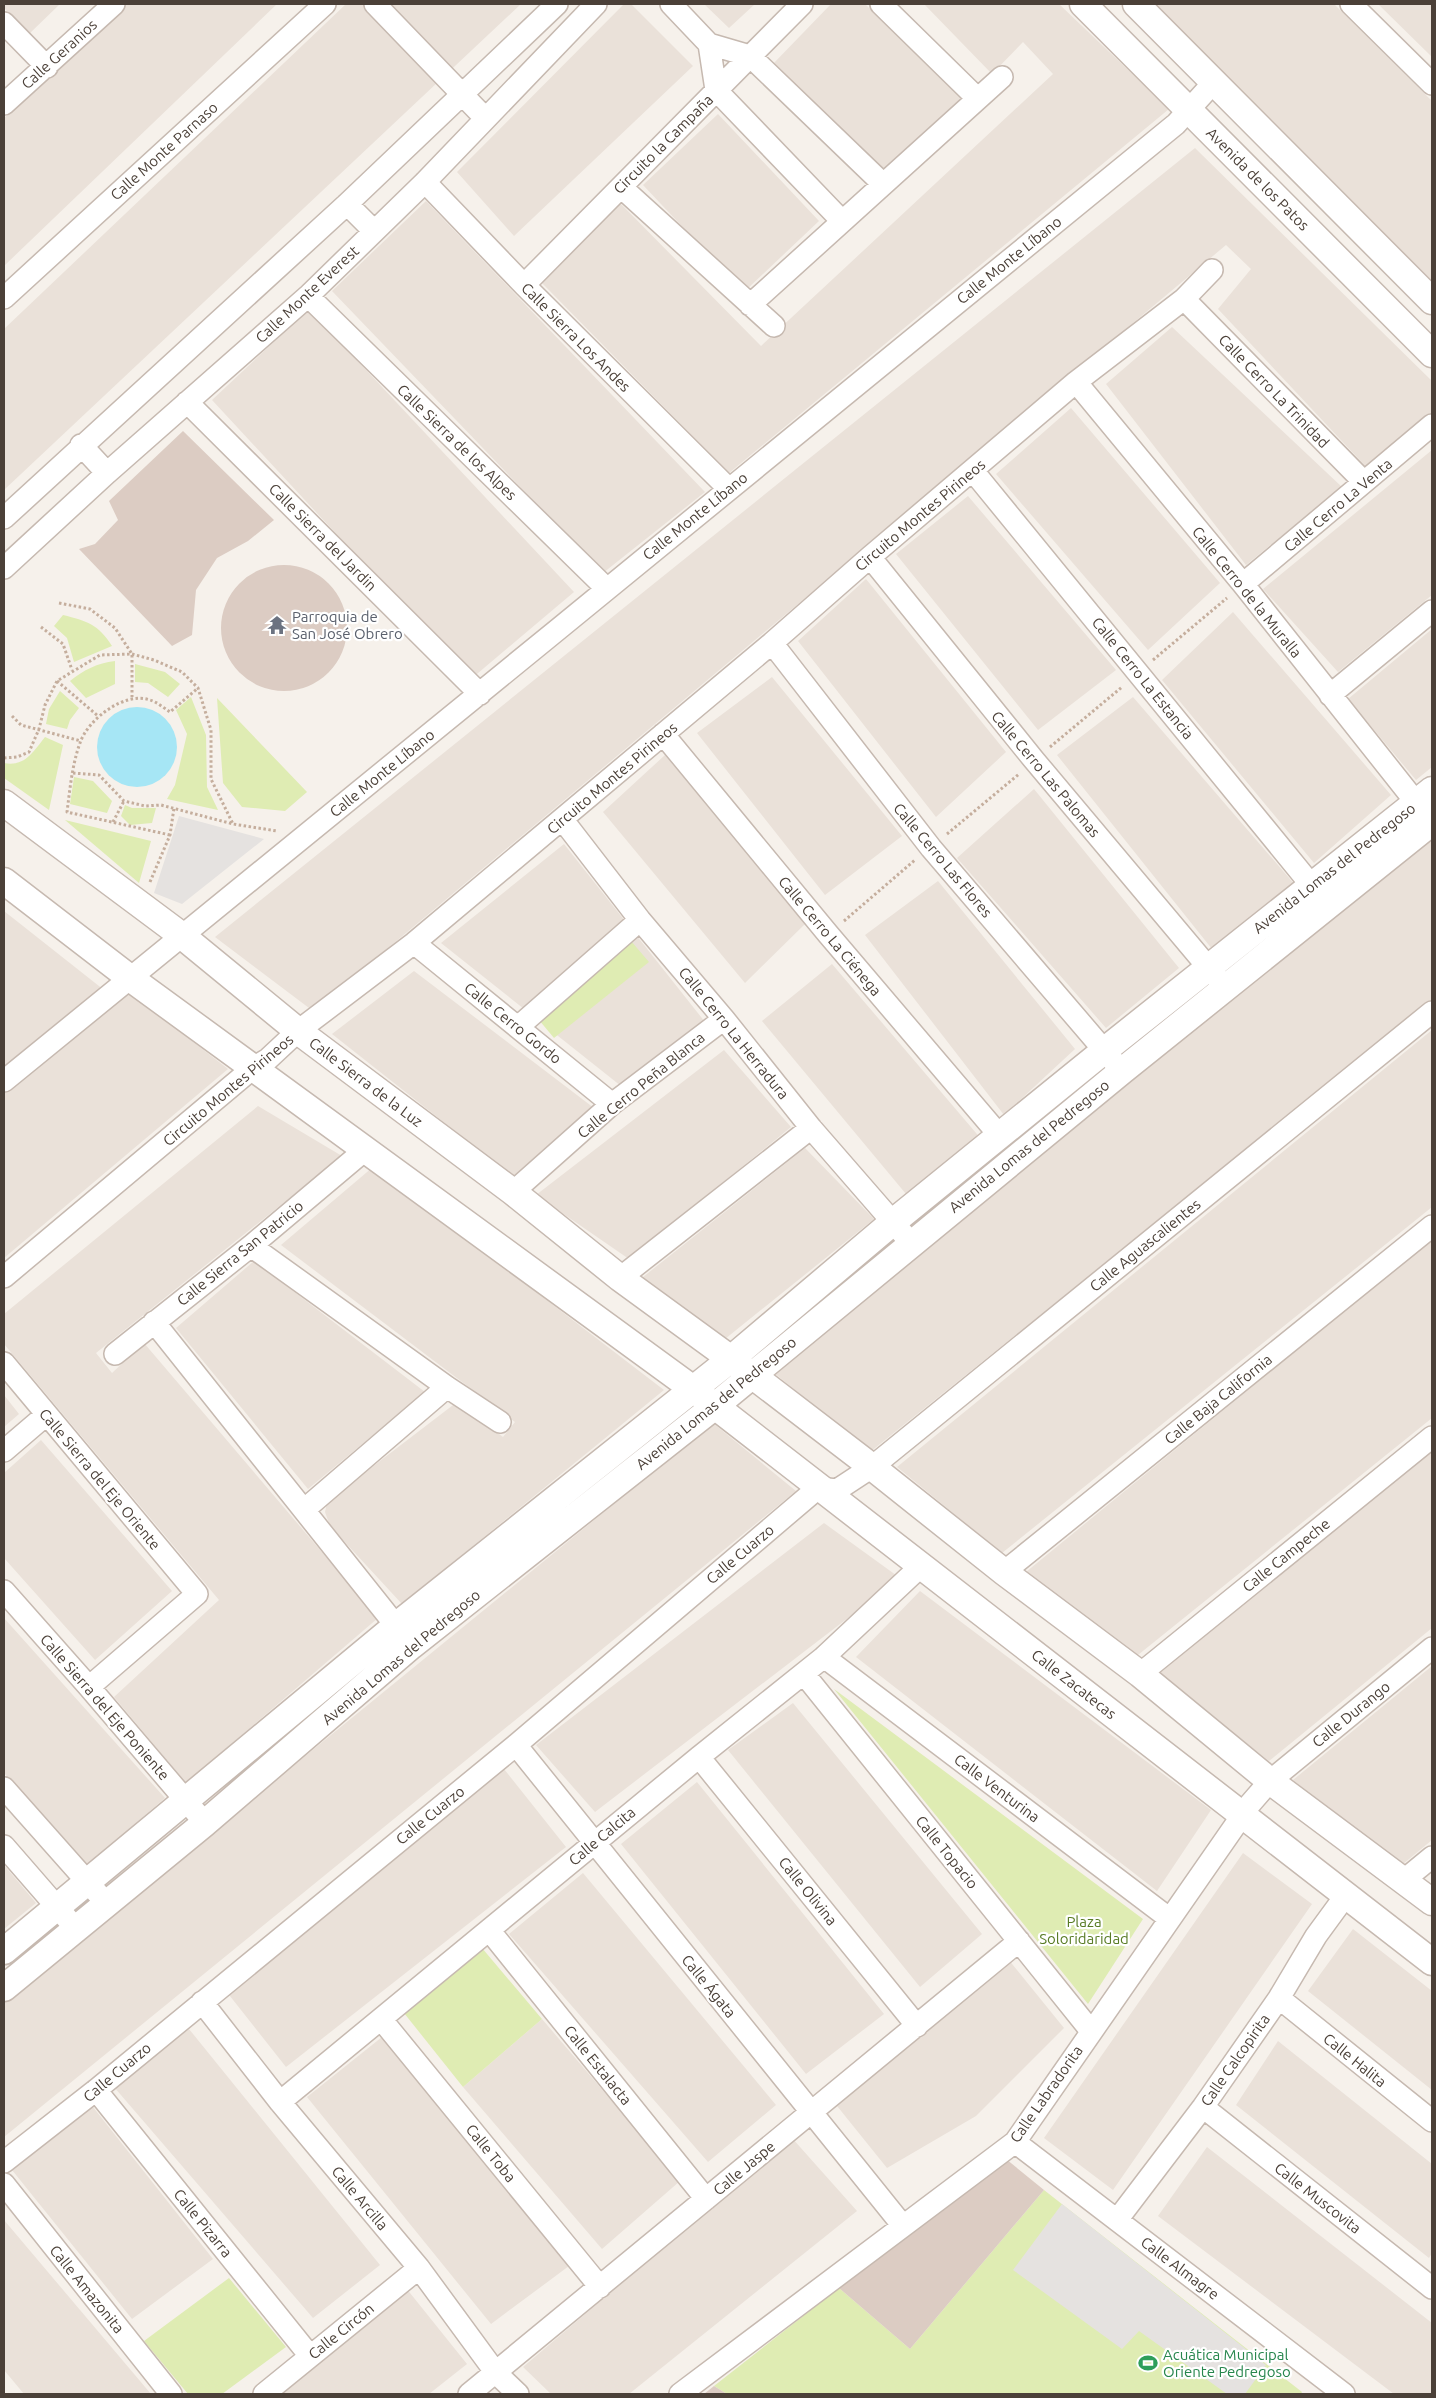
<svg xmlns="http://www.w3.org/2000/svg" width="1436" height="2398" font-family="Ubuntu,sans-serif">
<rect width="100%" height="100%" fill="#f6f1eb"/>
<!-- residential -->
<path fill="#eae1d9" d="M4,4H60L29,34L4,8Z
M126,4H277L4,266V118Z
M346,4H521L4,490V329Z
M624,4H631L693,66L514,236L457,172Z
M704,4H755L729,28Z
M831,4H865L963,99L887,177L772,65Z
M924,4H1059L1169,109L729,473L539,280L618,201L761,346L1053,74L1023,42L992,74Z
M1155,4H1334L1432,101V281Z
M1378,4H1432V57Z
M718,114L819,221L744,292L643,185Z
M1195,148L1432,381V420L1370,471L1218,309L1251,269L1226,245L313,1011L215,937Z
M426,201L705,492L603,573L332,291Z
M309,309L574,592L471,679L212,400Z
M1172,327L1342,487L1246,565L1106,384Z
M1071,408L1220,583L1148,650L996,474Z
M1432,450V595L1338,672L1263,589Z
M968,496L1116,670L1038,730L896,554Z
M866,579L1006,752L936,817L798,641Z
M1233,612L1391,795L1314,863L1162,680Z
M1432,629V767L1416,780L1348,699Z
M772,677L902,836L825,895L697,733Z
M1133,697L1296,886L1212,949L1057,755Z
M665,755L805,924L745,983L603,812Z
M1034,789L1179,968L1106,1028L957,858Z
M1432,838V1000L870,1452L773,1372Z
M564,844L705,1022L621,1086L441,943Z
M938,881L1075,1049L1004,1115L865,935Z
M4,911L104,990L4,1070Z
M832,964L982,1140L911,1200L762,1021Z
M414,971L594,1108L517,1180L332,1034Z
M128,991L228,1069L4,1258V1094Z
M1432,1030V1207L1002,1553L897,1467Z
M724,1050L791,1127L629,1259L536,1195Z
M258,1106L342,1156L96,1353L112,1373L144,1343L378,1618L186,1783L114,1697L219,1600L4,1344V1314Z
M805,1148L874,1219L725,1339L638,1281Z
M373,1167L664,1390L402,1604L330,1526L325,1512L327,1503L333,1497L457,1402L503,1437L515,1422L281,1245Z
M1432,1239V1418L1133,1659L1026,1572Z
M254,1261L425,1392L308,1489L176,1328Z
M4,1395L19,1414L4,1427Z
M713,1423L796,1491L4,2137V2002Z
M41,1440L172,1591L95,1660L4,1558V1473Z
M1432,1450V1628L1269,1761L1159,1674Z
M824,1523L900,1578L595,1812L536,1745Z
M920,1591L1211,1810L1157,1891L856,1657Z
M4,1618L165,1798L85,1867L4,1773Z
M1432,1666V1840L1403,1864L1293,1780Z
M793,1703L982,1934L920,1987L728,1750Z
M504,1769L566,1847L286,2067L226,1991Z
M697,1782L884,2014L806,2074L621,1844Z
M1243,1853L1312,1904L1113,2190L1044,2138Z
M4,1865L36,1903L4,1929Z
M583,1873L776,2105L708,2162L509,1934Z
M1353,1929L1432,1991V2090L1308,1991Z
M1008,1959L1064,2028L976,2116L887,2168L833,2101Z
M542,2019L680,2181L602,2249L463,2087Z
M189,2029L380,2265L313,2318L114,2087Z
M382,2037L569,2266L491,2324L307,2097Z
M1278,2041L1432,2164V2253L1429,2258L1236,2105Z
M93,2107L213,2259L132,2319L12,2170Z
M792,2138L857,2211L629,2394H551L523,2367Z
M1207,2147L1432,2323V2394H1394L1158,2216Z
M4,2220L151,2394H24L4,2370Z
M406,2288L467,2364L429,2394H277Z"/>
<!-- green -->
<path fill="#dfecb3" d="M63,615C87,621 98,624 112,646L74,662L67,638L54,626Z
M115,661V684L86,698L70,681C84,670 97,663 115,661Z
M135,664L165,672L180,684L168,697L148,683L135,682Z
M60,691L79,708L70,720L67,729L46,724L49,709Z
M191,697L206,735L207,787L218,810L167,799L175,785L187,734L176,710Z
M217,698L307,792L285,811L242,807L223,783Z
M45,737L63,745L49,810L4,778V763C25,767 33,752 45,737Z
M74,777L93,781L112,801L107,813L70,804Z
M125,805L132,808H156L152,823L130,825L121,816Z
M65,820L151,841L139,883Z
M631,941L649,962L554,1038L539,1020Z
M834,1689L1143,1919L1088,2004Z
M482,1948L542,2019L463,2087L404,2013Z
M1044,2190L1302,2392L1301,2394H727L714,2386L839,2288L910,2349Z
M229,2278L286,2347L222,2394H188L144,2341Z"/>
<!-- parking -->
<path fill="#e5e2e0" d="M179,816L264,839L182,904L154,893Z
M1062,2204L1266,2365L1245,2394H1227L1139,2331L1122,2349L1013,2270Z"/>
<!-- water -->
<path fill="#a6e6f5" d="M97 747a40 40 0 1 1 80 0a40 40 0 1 1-80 0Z"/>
<!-- building -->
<path fill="#dcccc3" d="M183,431L274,520L248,541L217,558L196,590L192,635L172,646L79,549L95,544L118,520L109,501Z
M221 628a63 63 0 1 1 126 0a63 63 0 1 1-126 0Z
M1006,2159L1044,2190L910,2349L839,2288Z
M714,2386L727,2394H704Z"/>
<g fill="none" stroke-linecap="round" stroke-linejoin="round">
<!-- minor casing -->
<g stroke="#c6b9b0" stroke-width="24">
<path id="minor" d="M375,4L485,118
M671,4L709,44L750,56L882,183
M881,4L977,98
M1351,4L1432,84
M4,23L47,67
M709,44L716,90L841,220
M4,104L114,4
M425,182L524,285L729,489
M621,187L774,326
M347,204L374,231
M524,285L802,4
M308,296L606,588
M4,298L325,4
M1184,299L1364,482
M750,305L1002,77
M1076,382L1243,584L1426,815
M187,402L480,694
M81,445L107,473
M973,471L1321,897
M4,518L347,204L557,4
M870,557L1034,760L1218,979
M4,568L107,473L308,296L425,182L596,4
M1243,584L1432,425
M772,643L931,848L1115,1063
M1330,695L1432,611
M663,734L828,934L1000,1136
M562,819L640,920L724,1019L811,1128L911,1243
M414,943L612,1104
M518,1027L640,920
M4,1081C395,763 786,443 1176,124L1214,82
M513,1192L612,1104L724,1019
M251,1246L447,1387L500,1422
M4,1277L253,1068L268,1059L298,1031L414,943L562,819L772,643L870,557L1076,382L1184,299L1212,270
M620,1278L811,1128
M154,1322L405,1637
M115,1354L251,1246L365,1150
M4,1363L197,1594L89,1687
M4,1451L46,1415
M305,1509L447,1387
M1004,1572L1432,1226
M4,1591L89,1687L205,1823
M824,1657L1170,1919
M804,1674L1091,2031
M1140,1674L1432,1437
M516,1745L903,2226
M699,1757L917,2026
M4,1788L107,1904
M4,1846L77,1930
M1404,1880L1432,1857
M489,1930L706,2199
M1279,1998L1432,2121
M202,2002L280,2102L419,2268L496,2373L518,2394
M381,2019L600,2287
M96,2090L310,2356
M280,2102L699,1757L824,1657L921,1566
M1203,2107L1432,2288
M1015,2142L1344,2394
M4,2162L96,2090L516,1745L818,1488L837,1490L872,1467L1432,1012
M4,2184L171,2394
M1117,2220L1203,2107L1279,1998L1316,1936L1346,1895
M264,2394L419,2268
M469,2394L1019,1941
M680,2394L1015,2142L1250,1804L1270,1781L1432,1648"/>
</g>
<!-- tertiary casing -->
<g stroke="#c6b9b0" stroke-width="29">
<path id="tertiary" d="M1083,4L1432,354
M1136,4L1432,301
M4,803L181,935L298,1031L513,1192L620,1278L731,1359L872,1467L1004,1572L1140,1674L1270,1781L1432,1902
M4,881L130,978L693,1389L1432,1962
M4,1951L397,1625L731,1359L893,1222L1105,1050L1432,790
M4,1988L205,1823L411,1646L715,1406L1122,1071L1432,822"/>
</g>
<!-- path -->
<path stroke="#c5ae9d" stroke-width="3" stroke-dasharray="2.5 2.5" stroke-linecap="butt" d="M59,603L90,609L115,628L132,654V697
M41,627L63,644L72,670
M1153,660L1227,598
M57,681L98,716
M12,716L21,725L81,741
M1050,747L1122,687
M4,758L17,757L29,752L39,729L45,705L57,681L100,655L132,654L154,660L182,672L198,688L211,730V779L233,824
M73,773L99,775L124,801L145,806L161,805L233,824L277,831
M113,822L124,801
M947,834L1019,774
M170,835L67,812C70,789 72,765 80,743C88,719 125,691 150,700C157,702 164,708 170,712L198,688
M150,882L170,835L174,808
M844,921L915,860"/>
<!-- minor -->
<use href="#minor" stroke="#fff" stroke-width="21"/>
<!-- tertiary -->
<use href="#tertiary" stroke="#fff" stroke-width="26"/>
</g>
<!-- icons -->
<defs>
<g id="temple-bare" transform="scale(1.5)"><path d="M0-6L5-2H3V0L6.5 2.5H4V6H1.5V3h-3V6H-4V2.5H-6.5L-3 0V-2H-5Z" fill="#6b7280" stroke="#fff" stroke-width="2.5" paint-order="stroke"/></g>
<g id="stadium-bare" transform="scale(1.5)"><path d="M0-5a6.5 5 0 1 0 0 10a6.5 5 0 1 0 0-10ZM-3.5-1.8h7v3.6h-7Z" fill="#2e9e5b" stroke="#fff" stroke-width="2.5" paint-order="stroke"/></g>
</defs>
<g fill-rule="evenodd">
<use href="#temple-bare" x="277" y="625"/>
<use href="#stadium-bare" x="1148" y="2363"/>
</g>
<g text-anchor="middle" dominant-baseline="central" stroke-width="4.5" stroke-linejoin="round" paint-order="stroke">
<!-- street labels -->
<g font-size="15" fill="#4b4038" stroke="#fff">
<text transform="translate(59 54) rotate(-42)">Calle Geranios</text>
<text transform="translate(663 144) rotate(-45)">Circuito la Campaña</text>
<text transform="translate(164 151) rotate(-42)">Calle Monte Parnaso</text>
<text transform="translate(1258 179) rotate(45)">Avenida de los Patos</text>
<text transform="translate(1009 260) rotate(-39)">Calle Monte Líbano</text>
<text transform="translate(307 294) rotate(-43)">Calle Monte Everest</text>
<text transform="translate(576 337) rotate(45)">Calle Sierra Los Andes</text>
<text transform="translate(1274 391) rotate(46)">Calle Cerro La Trinidad</text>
<text transform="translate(457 442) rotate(44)">Calle Sierra de los Alpes</text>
<text transform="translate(1338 505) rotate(-40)">Calle Cerro La Venta</text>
<text transform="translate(920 515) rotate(-40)">Circuito Montes Pirineos</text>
<text transform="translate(695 516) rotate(-39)">Calle Monte Líbano</text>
<text transform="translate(323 537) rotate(45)">Calle Sierra del Jardin</text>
<text transform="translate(1247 592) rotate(51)">Calle Cerro de la Muralla</text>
<text transform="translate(1143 678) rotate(51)">Calle Cerro La Estancia</text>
<text transform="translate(382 773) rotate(-39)">Calle Monte Líbano</text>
<text transform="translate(1046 774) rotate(50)">Calle Cerro Las Palomas</text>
<text transform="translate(612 778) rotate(-40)">Circuito Montes Pirineos</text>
<text transform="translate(943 860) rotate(50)">Calle Cerro Las Flores</text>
<text transform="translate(1334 868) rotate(-38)">Avenida Lomas del Pedregoso</text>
<text transform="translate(830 936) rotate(50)">Calle Cerro La Ciénega</text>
<text transform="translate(513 1023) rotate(39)">Calle Cerro Gordo</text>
<text transform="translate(734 1033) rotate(51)">Calle Cerro La Herradura</text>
<text transform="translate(366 1082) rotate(37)">Calle Sierra de la Luz</text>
<text transform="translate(641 1085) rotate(-39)">Calle Cerro Peña Blanca</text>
<text transform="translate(228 1090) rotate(-40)">Circuito Montes Pirineos</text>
<text transform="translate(1029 1146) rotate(-39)">Avenida Lomas del Pedregoso</text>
<text transform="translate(1145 1245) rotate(-39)">Calle Aguascalientes</text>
<text transform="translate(240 1253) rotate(-39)">Calle Sierra San Patricio</text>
<text transform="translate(1218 1399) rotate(-39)">Calle Baja California</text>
<text transform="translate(716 1403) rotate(-39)">Avenida Lomas del Pedregoso</text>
<text transform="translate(100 1479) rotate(50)">Calle Sierra del Eje Oriente</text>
<text transform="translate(740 1554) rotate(-40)">Calle Cuarzo</text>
<text transform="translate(1286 1555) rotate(-39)">Calle Campeche</text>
<text transform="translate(401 1657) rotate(-40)">Avenida Lomas del Pedregoso</text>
<text transform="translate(1074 1684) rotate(38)">Calle Zacatecas</text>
<text transform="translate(105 1707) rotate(49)">Calle Sierra del Eje Poniente</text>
<text transform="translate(1351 1714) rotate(-39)">Calle Durango</text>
<text transform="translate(997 1788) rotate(37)">Calle Venturina</text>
<text transform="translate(430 1815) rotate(-39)">Calle Cuarzo</text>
<text transform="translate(602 1836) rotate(-40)">Calle Calcita</text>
<text transform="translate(947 1852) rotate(51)">Calle Topacio</text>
<text transform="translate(808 1891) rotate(51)">Calle Olivina</text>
<text transform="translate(709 1986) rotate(51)">Calle Ágata</text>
<text transform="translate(1235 2060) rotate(-55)">Calle Calcopirita</text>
<text transform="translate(1355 2060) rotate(39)">Calle Halita</text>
<text transform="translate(598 2065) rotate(51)">Calle Estalacta</text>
<text transform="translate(117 2072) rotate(-40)">Calle Cuarzo</text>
<text transform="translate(1046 2094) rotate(-55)">Calle Labradorita</text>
<text transform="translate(491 2153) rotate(51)">Calle Toba</text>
<text transform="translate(744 2168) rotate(-40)">Calle Jaspe</text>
<text transform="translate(360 2198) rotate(50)">Calle Arcilla</text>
<text transform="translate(1318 2198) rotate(38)">Calle Muscovita</text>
<text transform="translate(203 2223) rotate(51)">Calle Pizarra</text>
<text transform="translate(1180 2268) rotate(37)">Calle Almagre</text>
<text transform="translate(87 2289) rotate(51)">Calle Amazonita</text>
<text transform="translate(341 2331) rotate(-39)">Calle Circón</text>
</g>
<!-- worship labels -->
<g font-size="15" fill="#5b616d" stroke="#fff" text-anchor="start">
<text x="292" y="616">Parroquia de<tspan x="292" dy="17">San José Obrero</tspan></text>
</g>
<!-- park labels -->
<g font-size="15" fill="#597c26" stroke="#fff">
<text x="1084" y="1921">Plaza<tspan x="1084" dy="17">Soloridaridad</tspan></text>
</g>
<!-- leisure labels -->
<g font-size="15" fill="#27864d" stroke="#fff" text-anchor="start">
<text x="1163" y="2354">Acuática Municipal<tspan x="1163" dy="17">Oriente Pedregoso</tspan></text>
</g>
</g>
<!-- border -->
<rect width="1436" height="2398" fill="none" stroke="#4b4038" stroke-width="10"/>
</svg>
